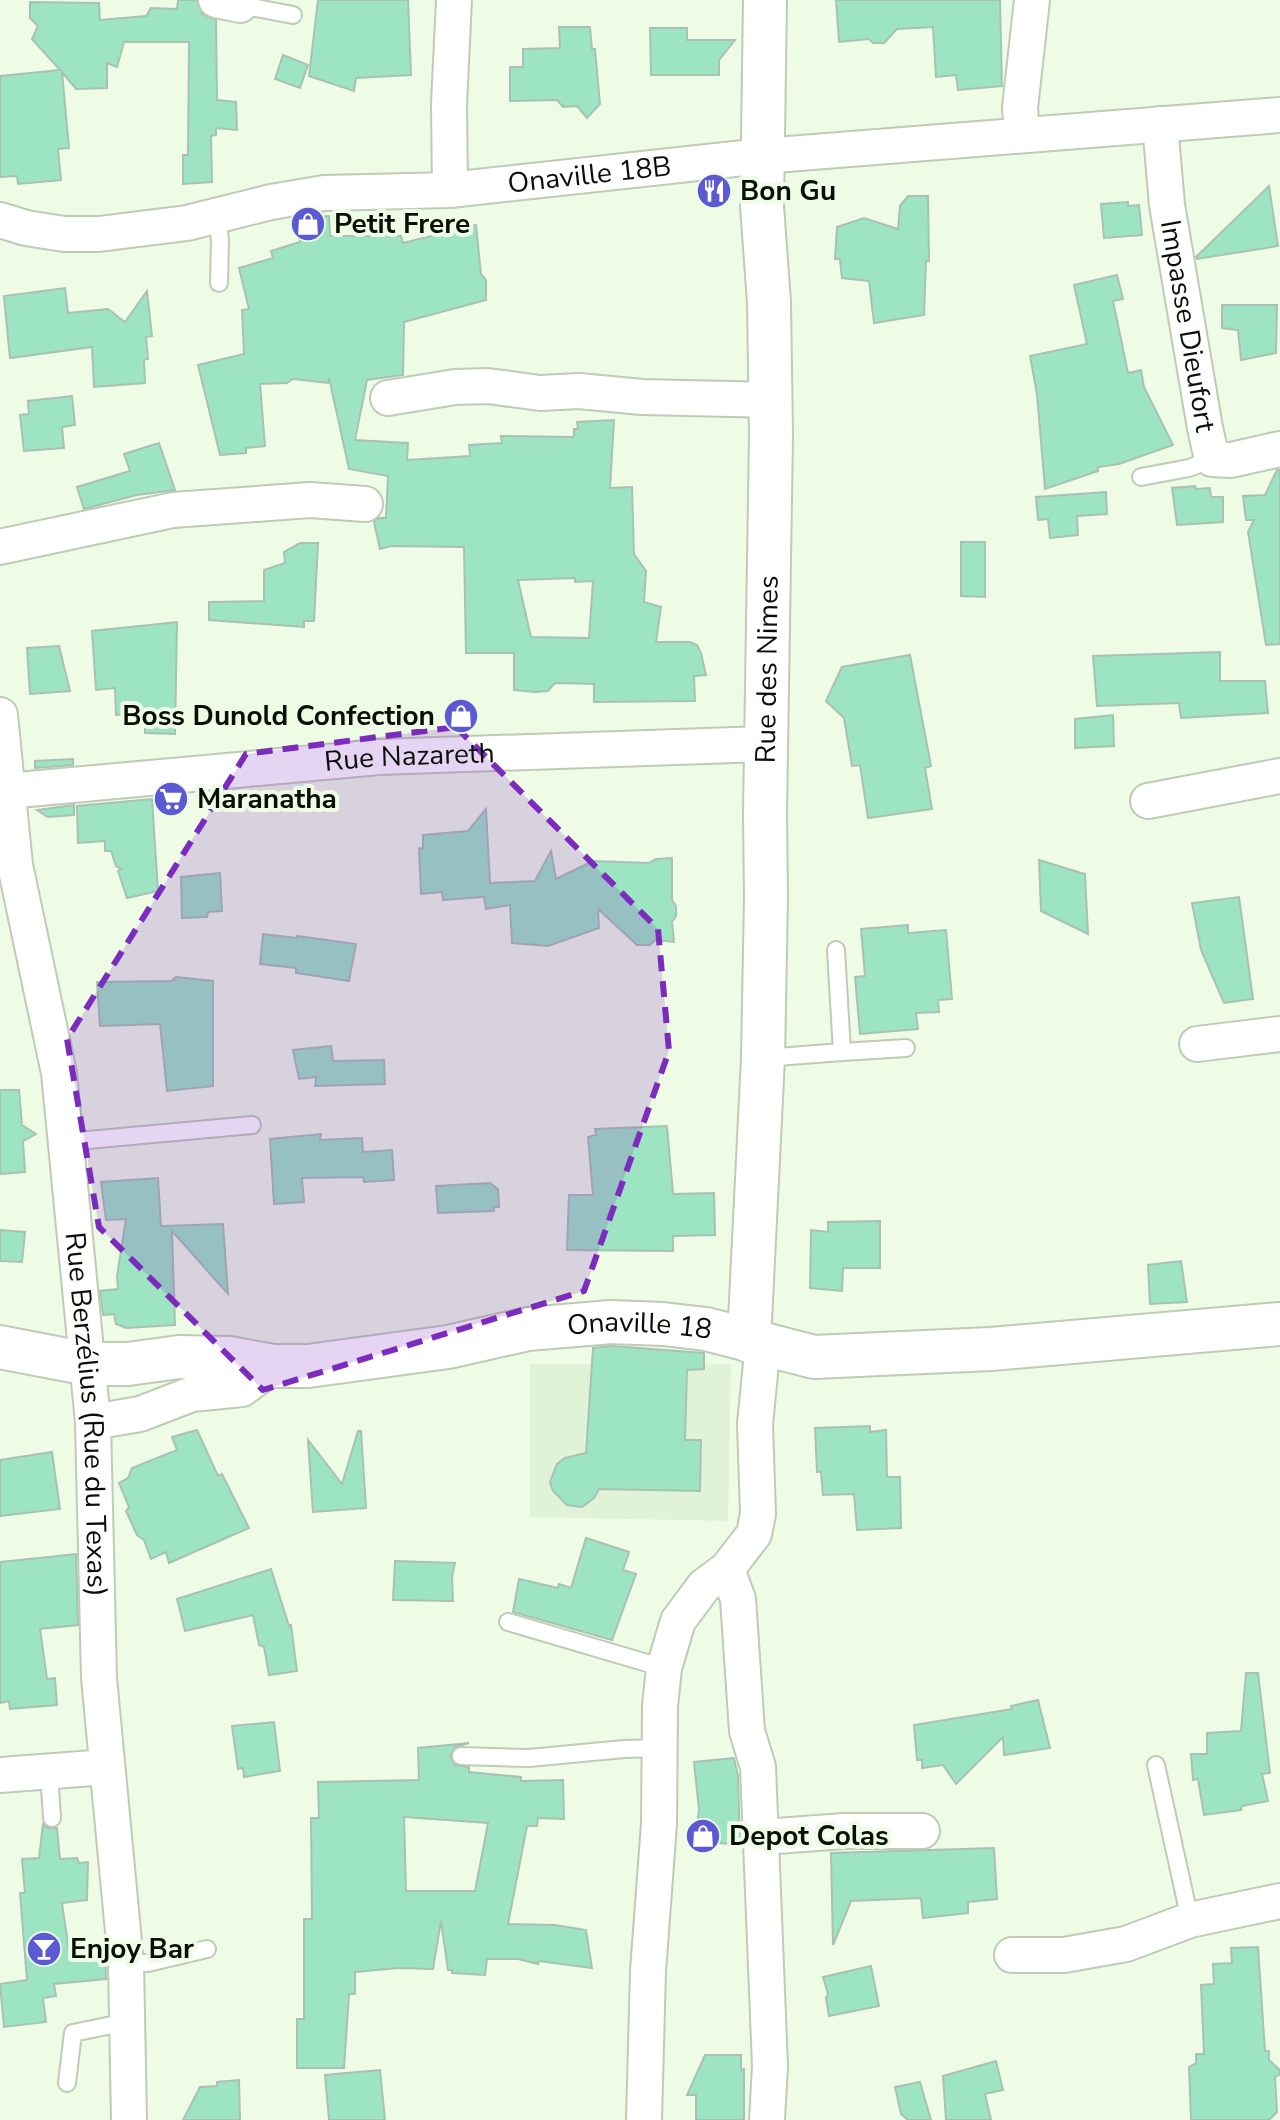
<svg xmlns="http://www.w3.org/2000/svg" width="1280" height="2120" font-family="'Nunito Sans',sans-serif">
<rect width="100%" height="100%" fill="#eefce6"/>
<!-- built -->
<path fill="#e0f3d6" d="M530,1364H731L728,1521L530,1517Z"/>
<!-- building -->
<path fill="#9de5c2" stroke="#a9c1b4" stroke-width="2" fill-rule="evenodd" d="M178,0H197L202,14L216,20L217,100L236,102L237,130L216,128V135L211,136L212,182L183,184V155H188L189,42H124L117,67L107,63V88L76,89L62,72L69,148L58,149L61,180L18,184L17,176L0,177V76L60,70L32,39L38,26L30,18V2L99,3L100,20L146,16L151,8L177,9Z
M318,0H408L411,75L356,78L354,91L309,76Z
M836,0H1000L1002,86L958,90L956,75L936,77L933,27L897,29L884,43H873L869,39L839,42Z
M559,27H590L592,49H595L600,104L587,118L577,106L563,107L557,100L510,101V67H523V49L560,48Z
M650,28H687V40H735L719,60V75H651Z
M283,55L308,65L300,88L275,79Z
M1269,186L1278,246L1197,259L1196,257Z
M908,196H928L929,261H926L924,315L874,323L869,281L842,278L840,259H835L837,227L864,218L898,229L900,206Z
M1128,202V206L1139,205L1142,235L1104,238L1101,204Z
M329,216L330,236H401L403,243L476,225L481,274L486,280V300L404,322L403,375L367,380L355,440L408,443L407,460L470,456L469,445L502,443L501,436L574,437V429H578L577,422L614,420L610,488L632,487L634,554L646,571L644,602L661,607L656,642H690L697,645L701,653L706,675L694,676L695,701L594,702V684L555,683L548,691L535,692L514,690V653H466L464,547L391,546L380,549L374,522L378,518H386L388,476L349,469L329,378L328,383L293,379L287,383L260,384L265,446L246,448V453L220,455L198,365L244,354L242,310L249,309L239,268L273,258L271,251L300,242L296,218ZM575,578V582L593,581L589,638L531,637L518,580Z
M1117,275L1123,299L1113,301L1128,373L1141,370L1144,387L1173,445L1119,464L1098,467V471L1045,489L1037,394L1030,356L1087,344L1074,285Z
M65,288L68,313L108,309L125,322L147,291L152,336L146,337L148,359L144,360L145,383L94,387L92,347L10,358L4,296Z
M1222,305H1277L1276,353L1241,360L1238,330L1222,328Z
M72,396L75,425L62,427L64,448L24,451L20,415L29,414L28,401Z
M159,443L175,490L137,495L84,509L77,487L130,471L124,454Z
M1277,470H1280V644L1266,645L1248,532L1254,520H1246L1243,496L1265,495Z
M1195,486L1196,489L1210,488L1211,497H1223V522L1177,525L1172,488Z
M1106,492L1107,514L1077,516L1078,535L1050,538L1048,519L1038,520L1036,497Z
M961,542H985V597L961,596Z
M300,543H318L314,621H304V627L209,620V602L264,601V570L285,563L284,552Z
M177,622L175,734L145,733V713L116,715L115,688L96,690L92,631Z
M59,646L70,691L30,694L27,648Z
M1220,652V681H1265L1268,713L1181,718L1179,703L1097,706L1093,656Z
M910,655L931,766L925,768L932,809L868,818L860,765L852,766L844,718L826,701L842,667Z
M1113,715L1114,746L1075,748V719Z
M73,759V765L35,768V761Z
M152,799L158,891L127,898L118,871L121,869L116,866L111,851H105V841L78,843L77,806Z
M74,805V815L48,817L37,810Z
M486,809L490,883L535,881L551,851L556,879L593,861L649,863L656,859L672,858V900L676,906V916L672,922L674,942L655,940L650,945H637L598,909L599,928L548,946L512,943L510,905L486,909L484,897L443,900L442,892L421,894L419,848L423,849V835L468,831Z
M1039,860L1085,874L1088,934L1041,911Z
M220,873L222,911L208,912L207,917L182,918L181,877Z
M1239,897L1253,999L1224,1003L1201,950L1192,903Z
M908,925V933L946,930L952,999L938,1000L939,1012L916,1013L918,1029L860,1034L855,977L865,976L861,929Z
M263,934L297,938V936L356,944L349,981L296,973V968L260,964Z
M176,977L213,981V1086L167,1091L160,1024L100,1026L97,982L171,981Z
M331,1046L333,1061L384,1060L385,1084L315,1086L316,1077L299,1079L293,1050Z
M0,1090H19L22,1125L36,1134L23,1141L25,1172L0,1174Z
M667,1126L673,1194L714,1193L715,1235L673,1236V1251L567,1250L569,1195H593L588,1137L596,1135L595,1129Z
M321,1134L320,1140L362,1138L363,1152L392,1150L394,1180L364,1182L363,1177L302,1178L304,1202L274,1204L270,1139Z
M158,1178L161,1226L223,1224L228,1294L172,1231L175,1325L126,1328L116,1324L114,1314L103,1315L100,1291L118,1289L117,1276L126,1219L106,1220L101,1182Z
M490,1183L498,1189L499,1207H494V1211L438,1213L436,1186Z
M880,1221V1268H843L842,1291L810,1288L811,1230L828,1232V1222Z
M0,1230L25,1232L22,1262L0,1261Z
M1181,1261L1187,1302L1150,1304L1148,1265Z
M612,1346L704,1353V1369L687,1370L685,1440H701L700,1491L599,1489L594,1498L582,1507L567,1505L553,1491L550,1482L557,1464L565,1458L586,1453L593,1348Z
M870,1426V1432L886,1430L887,1477H900L901,1528L857,1530L854,1494L823,1495L821,1472H817L815,1428Z
M197,1430L218,1476L222,1474L249,1528L169,1563L166,1552L151,1559L144,1540L137,1535L126,1511L129,1507L119,1483L128,1478L132,1468L177,1450L172,1437Z
M358,1431H361L366,1508L313,1512L308,1440L342,1484Z
M52,1452L60,1509L0,1516V1460Z
M586,1538L629,1552L623,1570L636,1574L612,1640L513,1612L519,1579L558,1588L559,1584L571,1588Z
M76,1554L78,1625L40,1629L47,1679L55,1678L57,1705L10,1709L9,1701L0,1703V1562Z
M395,1561L455,1563L452,1577L453,1601L393,1600Z
M271,1569L289,1626L291,1625L297,1671L269,1675L264,1647L259,1645L253,1615L185,1631L177,1599Z
M1246,1673H1258L1270,1773L1262,1774L1268,1801L1242,1806L1241,1810L1204,1815L1198,1779L1193,1780L1191,1754H1207V1733L1241,1731Z
M1038,1700L1050,1748L1004,1755L1003,1737L956,1784L943,1765L922,1768V1760H917L914,1725L1012,1709L1011,1706Z
M274,1722L280,1771L244,1777L243,1768L238,1769L232,1726Z
M469,1743L455,1747L450,1756L455,1765L469,1767V1772L521,1777V1781L563,1780L564,1819L538,1818L537,1826H527L508,1924L555,1925L586,1930L592,1968L539,1961L538,1964L518,1959H487L485,1975L452,1973V1970H448L441,1921L433,1969L399,1968L355,1972V1994H349L344,2068H297V2019H304V1919H312L311,1818H319L318,1782L419,1780L418,1748ZM404,1817L488,1823L475,1891H406Z
M734,1758L738,1776L740,1845L695,1841L699,1810L694,1762Z
M43,1824L48,1828H57L60,1859L77,1858L79,1863L88,1862L87,1900L62,1903L70,1958L105,1954L106,1979L54,1984L56,1996L43,1998L46,2022L4,2027L0,1984L27,1980L20,1893H25L22,1859L39,1858Z
M994,1848L997,1899L968,1902V1913L923,1918L921,1898L851,1901L833,1945L831,1853Z
M1258,1947L1265,2051H1269V2060L1280,2070V2074L1275,2077L1277,2112L1269,2120H1191L1189,2067L1196,2063V2054H1204L1201,1985L1214,1984L1213,1964L1232,1963L1231,1948Z
M871,1966L879,2006L829,2016L826,1998L828,1994L823,1977Z
M705,2055H741V2070L744,2069V2120H696V2095H687Z
M996,2061L1003,2090L985,2094L991,2120H946L943,2076Z
M380,2070L385,2120H329L325,2075Z
M239,2080L240,2120H183L200,2087L217,2086V2082Z
M920,2082L931,2120H908L901,2114L895,2087Z"/>
<g fill="none" stroke-linecap="round" stroke-linejoin="round">
<!-- service casing -->
<g stroke="#beccb6" stroke-width="20">
<path id="service" d="M240,5L293,15
M217,217L220,240L219,283
M1141,477L1189,468L1212,459
M836,950L842,1052L906,1048
M764,1058L842,1052
M66,1142L252,1125
M508,1622L664,1668
M461,1756L529,1758L624,1749L659,1748
M1156,1765L1190,1920
M49,1771L52,1818
M126,1963H148L207,1949
M67,2083L73,2033L126,2022"/>
</g>
<!-- minor casing -->
<g stroke="#beccb6" stroke-width="38">
<g id="minor">
<path d="M216,0L240,5"/>
<path id="s1" d="M1160,124L1167,205L1205,428L1212,459L1231,460L1280,449"/>
<path d="M1022,135L1020,108L1032,0"/>
<path d="M450,190L449,104L454,0"/>
<path id="s2" d="M0,220L26,228L64,234H99L187,223L271,202L324,193L450,190L762,156L1280,115"/>
<path d="M388,398L455,387L488,386L540,393L579,391L642,397L770,400"/>
<path d="M0,547L173,510L310,500L365,504"/>
<path id="s3" d="M0,715L15,865L59,1073L93,1422L99,1678L126,1963L129,2120"/>
<path id="s4" d="M7,791L379,757L766,744"/>
<path d="M1148,801L1280,776"/>
<path d="M1197,1044L1280,1034"/>
<path d="M93,1422L140,1414L192,1394L242,1389L273,1366"/>
<path d="M727,1569L738,1599L747,1731L758,1767L770,2066L767,2120"/>
<path d="M0,1775L107,1767"/>
<path d="M763,1837L844,1831H922"/>
<path d="M1012,1955H1064L1126,1944L1190,1920L1280,1901"/>
<path d="M644,2120L648,1971L659,1824L660,1706L664,1668L678,1621L704,1586L727,1569L754,1534L758,1514L755,1424L763,1344"/>
</g>
</g>
<!-- tertiary casing -->
<g stroke="#beccb6" stroke-width="46">
<g id="tertiary">
<path id="s5" d="M749,1341L763,1058L766,897L765,814L771,435L769,302L762,206L765,0"/>
<path id="s6" d="M0,1347L88,1364H128L179,1357L229,1358L273,1366H308L448,1347L528,1329L611,1322L663,1324L706,1329L814,1357L991,1349L1280,1324"/>
</g>
</g>
<!-- service -->
<use href="#service" stroke="#fff" stroke-width="16"/>
<!-- minor -->
<use href="#minor" stroke="#fff" stroke-width="34"/>
<!-- tertiary -->
<use href="#tertiary" stroke="#fff" stroke-width="42"/>
</g>
<!-- marked area -->
<path fill="#7b2cbf" fill-opacity="0.2" stroke="#7b2cbf" stroke-width="6" stroke-dasharray="16 10" stroke-linejoin="round" d="M456,727L658,929L669,1051L584,1291L263,1390L99,1227L67,1039L246,754Z"/>
<!-- icons -->
<defs>
<g id="restaurant-disc" transform="scale(1.8)"><circle r="9.5" fill="#5c5ad2" stroke="#eefce6"/><path d="M-5-6h1v4h1v-4h1v4h1v-4h1v5L-1.5 .5V6h-2V.5L-5-1ZM5-6V6H3V1.5H1.5Q1.5-4 5-6Z" fill="#fff"/></g>
<g id="shop-disc" transform="scale(1.8)"><circle r="9.5" fill="#5c5ad2" stroke="#eefce6"/><path d="M-5-2.5h2.3a2.7 3.5 0 0 1 5.4 0H5L5.5 6h-11ZM-1.5-2.5h3a1.5 2.3 0 0 0-3 0Z" fill="#fff"/></g>
<g id="supermarket-disc" transform="scale(1.8)"><circle r="9.5" fill="#5c5ad2" stroke="#eefce6"/><path d="M-6-5.5h2.5l.6 2H6L4.5 2H-2.5L-4.4-4H-6ZM-1.5 3.2a1.3 1.3 0 1 0 .1 0ZM3 3.2a1.3 1.3 0 1 0 .1 0Z" fill="#fff"/></g>
<g id="bar-disc" transform="scale(1.8)"><circle r="9.5" fill="#5c5ad2" stroke="#eefce6"/><path d="M-6-5H6L.8 .8V4.5H3.5V6h-7V4.5H-.8V.8Z" fill="#fff"/></g>
</defs>
<g fill-rule="evenodd">
<use href="#restaurant-disc" x="714" y="191"/>
<use href="#shop-disc" x="308" y="224"/>
<use href="#shop-disc" x="461" y="716"/>
<use href="#supermarket-disc" x="171" y="799"/>
<use href="#shop-disc" x="703" y="1836"/>
<use href="#bar-disc" x="44" y="1949"/>
</g>
<g text-anchor="middle" dominant-baseline="central" stroke-width="8" stroke-linejoin="round" paint-order="stroke">
<!-- street labels -->
<g font-size="28" fill="#090e07" stroke="#eefce6">
<text stroke="none"><textPath href="#s2" startOffset="596">Onaville 18B</textPath></text>
<text stroke="none"><textPath href="#s1" startOffset="204">Impasse Dieufort</textPath></text>
<text stroke="none"><textPath href="#s5" startOffset="672">Rue des Nimes</textPath></text>
<text stroke="none"><textPath href="#s4" startOffset="404">Rue Nazareth</textPath></text>
<text stroke="none"><textPath href="#s6" startOffset="646">Onaville 18</textPath></text>
<text stroke="none"><textPath href="#s3" startOffset="706">Rue Berzélius (Rue du Texas)</textPath></text>
</g>
<!-- poi labels -->
<g font-size="28" font-weight="bold" fill="#090e07" stroke="#eefce6" text-anchor="start">
<text x="740" y="191">Bon Gu</text>
<text x="334" y="224">Petit Frere</text>
<text x="435" y="716" text-anchor="end">Boss Dunold Confection</text>
<text x="197" y="799">Maranatha</text>
<text x="729" y="1836">Depot Colas</text>
<text x="70" y="1949">Enjoy Bar</text>
</g>
</g>
</svg>
